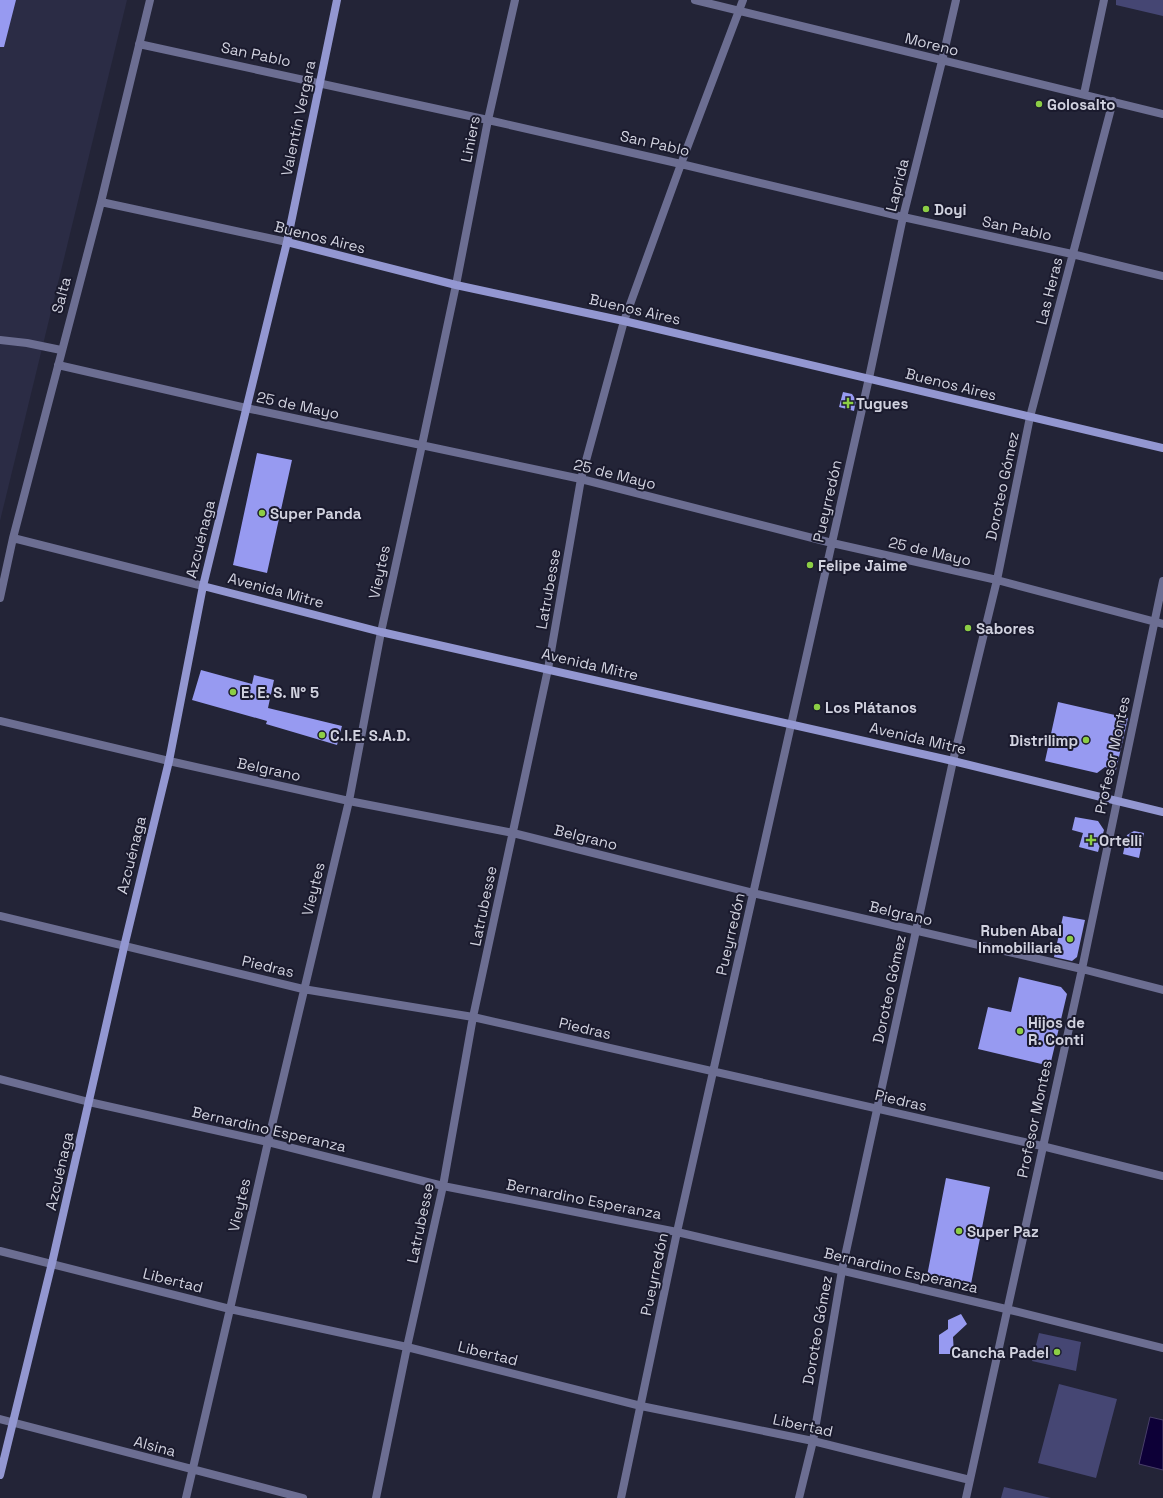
<svg xmlns="http://www.w3.org/2000/svg" width="1163" height="1498" font-family="'Space Grotesk',sans-serif">
<rect width="100%" height="100%" fill="#232437"/>
<!-- built -->
<path fill="#2b2c45" d="M0,0H127L0,521Z"/>
<!-- green -->
<path fill="#454673" d="M1116,0H1163V16L1116,5Z
M1039,1333L1081,1342L1076,1371L1032,1361Z
M1059,1384L1117,1399L1096,1478L1038,1463Z
M1004,1487L1051,1498H1001Z"/>
<!-- water -->
<path fill="#0d0037" stroke="#483f69" d="M1150,1417L1163,1420V1470L1139,1464Z"/>
<!-- building -->
<path fill="#979af1" d="M0,0H16L4,47H0Z
M843,392L852,394L856,400L854,411L839,407Z
M257,453L292,460L267,573L233,565Z
M201,670L252,684L254,675L274,680L268,708L342,726L337,745L266,724L267,721L192,700Z
M1058,702L1128,718L1116,770L1105,767L1097,773L1045,761Z
M1075,817L1098,821L1104,830L1098,852L1079,847L1083,833L1072,830Z
M1134,831L1144,833L1139,858L1123,854L1127,835Z
M1063,916L1085,920L1077,957L1072,961L1054,957Z
M1019,977L1061,987L1067,994L1050,1066L978,1049L988,1007L1011,1012Z
M946,1178L990,1187L971,1284L927,1276Z
M961,1314L967,1324L953,1337L954,1354H939V1335L948,1329V1320Z"/>
<g fill="none" stroke-linecap="round" stroke-linejoin="round">
<!-- street -->
<path stroke="#6c6e92" stroke-width="8" d="M695,0L1163,114
M139,44L488,120L681,164L903,217L1072,254L1163,276
M1084,94L1104,0
M101,202L287,242
M0,340L27,343L61,350
M58,365L246,408L581,479L832,543L997,580L1163,624
M13,538L203,586
M0,598L13,538L101,202L150,0
M0,721L169,761L349,801L513,833L753,893L1082,969L1163,990
M0,916L303,989L473,1017L1042,1146L1163,1176
M0,1079L89,1102L268,1142L443,1186L677,1232L1006,1309L1163,1348
M0,1251L230,1309L407,1347L641,1406L813,1441L970,1480
M0,1419L303,1498
M186,1498L230,1309L268,1142L349,801L381,632L422,445L456,285L488,120L515,0
M376,1498L407,1347L443,1186L473,1017L548,669L581,479L624,321L681,164L743,0
M621,1498L677,1232L869,378L903,217L942,61L956,0
M799,1498L813,1441L842,1270L953,761L997,580L1030,417L1113,101
M966,1498L1082,969L1163,581"/>
<!-- secondary -->
<path stroke="#9397d1" stroke-width="8" d="M287,242L456,285L624,321L1163,448
M203,586L381,632L953,761L1163,812
M0,1475L52,1263L124,947L169,761L203,586L287,242L337,0"/>
</g>
<!-- markers -->
<g fill="#8cce45" stroke="#1a1a2d" stroke-width="1.5">
<circle cx="1039" cy="104" r="4"/>
<circle cx="926" cy="209" r="4"/>
<path d="M846 397h4v4h4v4h-4v4h-4v-4h-4v-4h4z"/>
<circle cx="262" cy="513" r="4"/>
<circle cx="810" cy="565" r="4"/>
<circle cx="968" cy="628" r="4"/>
<circle cx="233" cy="692" r="4"/>
<circle cx="817" cy="707" r="4"/>
<circle cx="322" cy="735" r="4"/>
<circle cx="1086" cy="740" r="4"/>
<path d="M1089 834h4v4h4v4h-4v4h-4v-4h-4v-4h4z"/>
<circle cx="1070" cy="939" r="4"/>
<circle cx="1020" cy="1031" r="4"/>
<circle cx="959" cy="1231" r="4"/>
<circle cx="1057" cy="1352" r="4"/>
</g>
<g text-anchor="middle" dominant-baseline="central" stroke-width="4" stroke-linejoin="round" paint-order="stroke">
<!-- street labels -->
<g font-size="15" fill="#d1d2df" stroke="#1a1a2d">
<text transform="translate(932 44) rotate(14)">Moreno</text>
<text transform="translate(256 54) rotate(12)">San Pablo</text>
<text transform="translate(298 118) rotate(-78)">Valentín Vergara</text>
<text transform="translate(470 139) rotate(-79)">Liniers</text>
<text transform="translate(655 143) rotate(13)">San Pablo</text>
<text transform="translate(897 185) rotate(-76)">Laprida</text>
<text transform="translate(1017 228) rotate(12)">San Pablo</text>
<text transform="translate(320 237) rotate(14)">Buenos Aires</text>
<text transform="translate(1049 291) rotate(-76)">Las Heras</text>
<text transform="translate(61 295) rotate(-75)">Salta</text>
<text transform="translate(635 309) rotate(13)">Buenos Aires</text>
<text transform="translate(951 384) rotate(14)">Buenos Aires</text>
<text transform="translate(298 405) rotate(12)">25 de Mayo</text>
<text transform="translate(615 474) rotate(14)">25 de Mayo</text>
<text transform="translate(1002 486) rotate(-78)">Doroteo Gómez</text>
<text transform="translate(827 501) rotate(-77)">Pueyrredón</text>
<text transform="translate(200 539) rotate(-76)">Azcuénaga</text>
<text transform="translate(930 551) rotate(13)">25 de Mayo</text>
<text transform="translate(379 572) rotate(-78)">Vieytes</text>
<text transform="translate(548 589) rotate(-80)">Latrubesse</text>
<text transform="translate(276 590) rotate(15)">Avenida Mitre</text>
<text transform="translate(590 664) rotate(13)">Avenida Mitre</text>
<text transform="translate(918 738) rotate(13)">Avenida Mitre</text>
<text transform="translate(1112 755) rotate(-78)">Profesor Montes</text>
<text transform="translate(269 769) rotate(12)">Belgrano</text>
<text transform="translate(586 837) rotate(14)">Belgrano</text>
<text transform="translate(131 855) rotate(-76)">Azcuénaga</text>
<text transform="translate(313 889) rotate(-76)">Vieytes</text>
<text transform="translate(483 906) rotate(-78)">Latrubesse</text>
<text transform="translate(901 913) rotate(13)">Belgrano</text>
<text transform="translate(730 934) rotate(-77)">Pueyrredón</text>
<text transform="translate(268 966) rotate(13)">Piedras</text>
<text transform="translate(889 989) rotate(-78)">Doroteo Gómez</text>
<text transform="translate(585 1028) rotate(13)">Piedras</text>
<text transform="translate(901 1100) rotate(13)">Piedras</text>
<text transform="translate(1034 1119) rotate(-78)">Profesor Montes</text>
<text transform="translate(269 1129) rotate(13)">Bernardino Esperanza</text>
<text transform="translate(59 1171) rotate(-77)">Azcuénaga</text>
<text transform="translate(584 1199) rotate(11)">Bernardino Esperanza</text>
<text transform="translate(239 1205) rotate(-77)">Vieytes</text>
<text transform="translate(420 1223) rotate(-78)">Latrubesse</text>
<text transform="translate(901 1270) rotate(13)">Bernardino Esperanza</text>
<text transform="translate(654 1274) rotate(-78)">Pueyrredón</text>
<text transform="translate(173 1280) rotate(14)">Libertad</text>
<text transform="translate(817 1330) rotate(-80)">Doroteo Gómez</text>
<text transform="translate(488 1353) rotate(14)">Libertad</text>
<text transform="translate(803 1425) rotate(12)">Libertad</text>
<text transform="translate(155 1446) rotate(15)">Alsina</text>
</g>
<!-- poi labels -->
<g font-size="15" font-weight="bold" fill="#d1d2df" stroke="#1a1a2d" text-anchor="start">
<text x="1047" y="104">Golosalto</text>
<text x="934" y="209">Doyi</text>
<text x="856" y="403">Tugues</text>
<text x="270" y="513">Super Panda</text>
<text x="818" y="565">Felipe Jaime</text>
<text x="976" y="628">Sabores</text>
<text x="241" y="692">E. E. S. N° 5</text>
<text x="825" y="707">Los Plátanos</text>
<text x="330" y="735">C.I.E. S.A.D.</text>
<text x="1078" y="740" text-anchor="end">Distrilimp</text>
<text x="1099" y="840">Ortelli</text>
<text x="1062" y="930" text-anchor="end">Ruben Abal<tspan x="1062" dy="17">Inmobiliaria</tspan></text>
<text x="1028" y="1022">Hijos de<tspan x="1028" dy="17">R. Conti</tspan></text>
<text x="967" y="1231">Super Paz</text>
<text x="1049" y="1352" text-anchor="end">Cancha Padel</text>
</g>
</g>
</svg>
